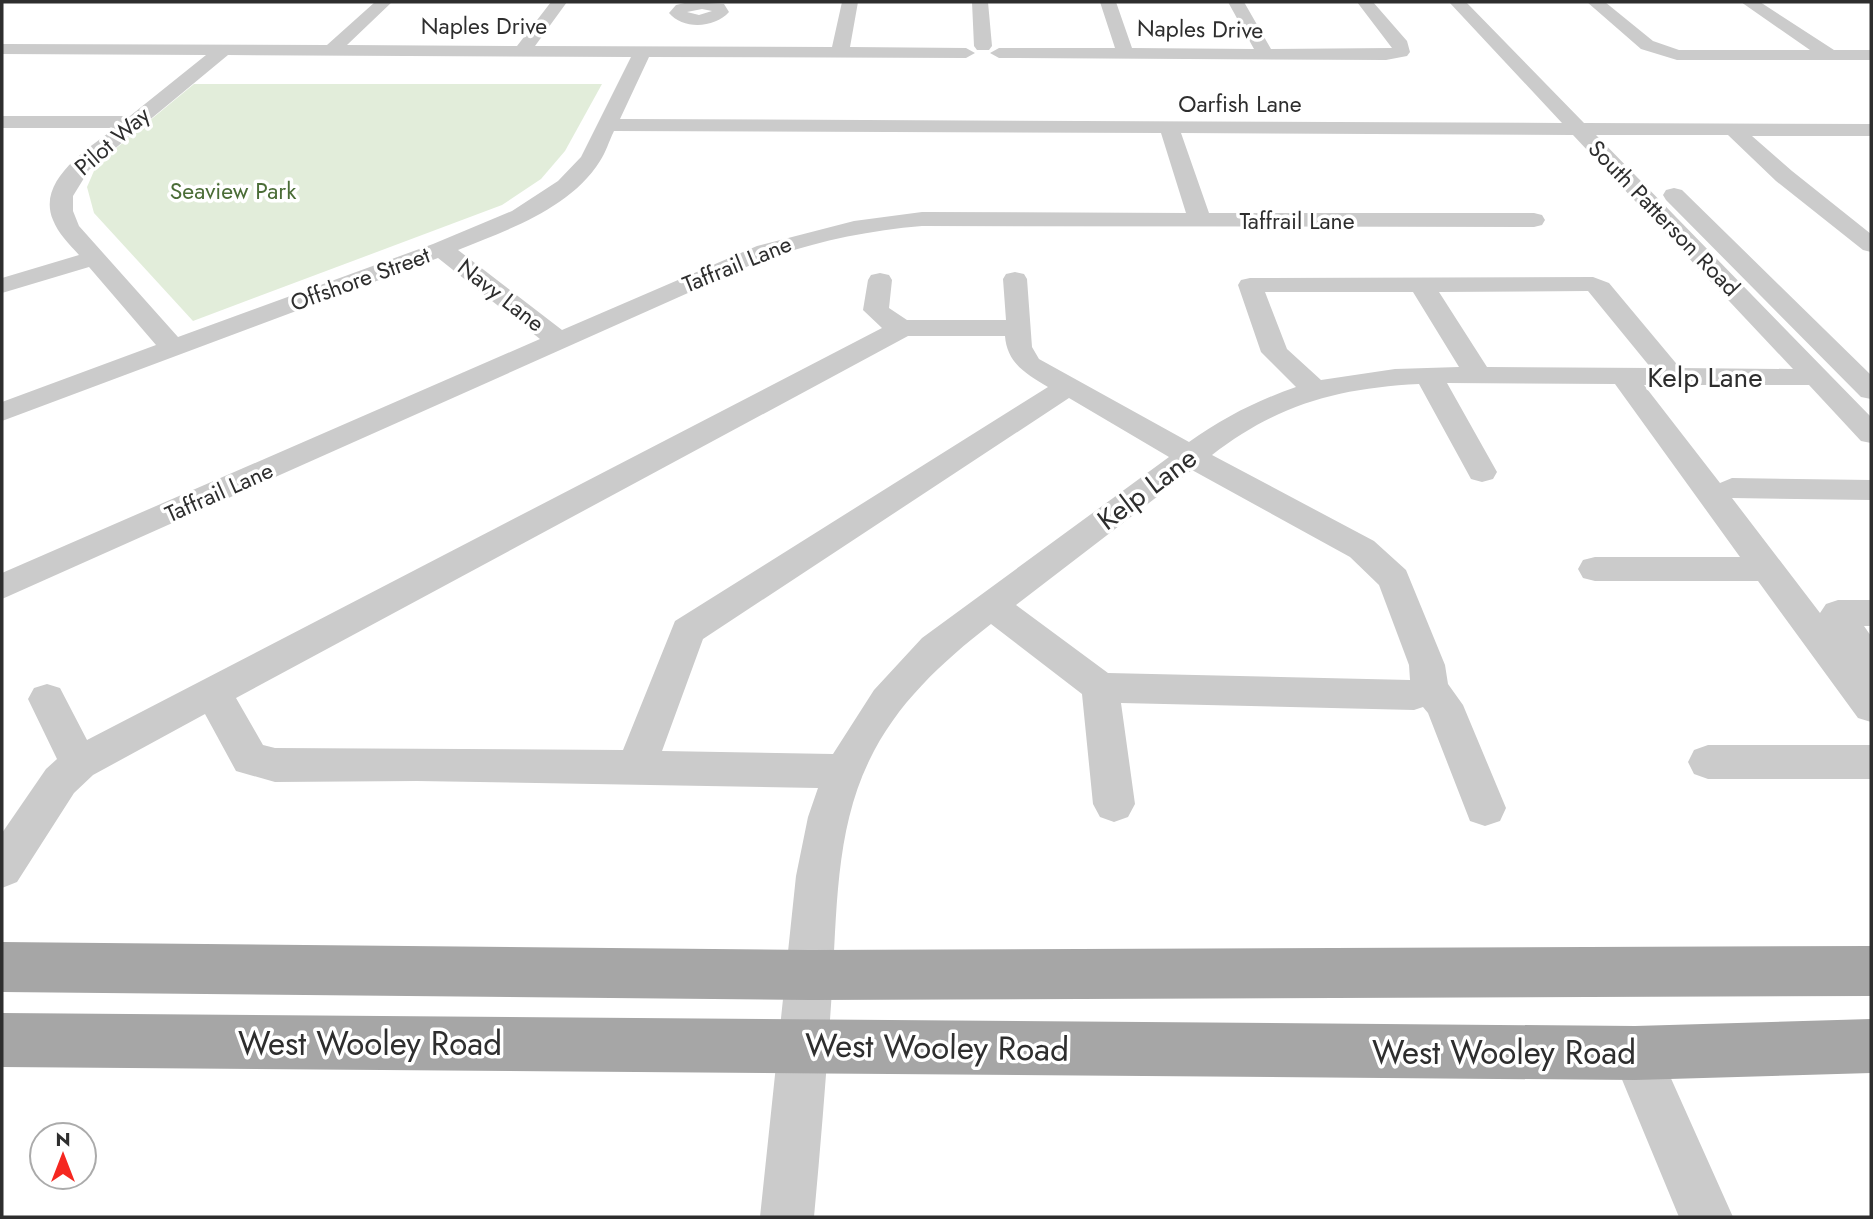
<svg xmlns="http://www.w3.org/2000/svg" width="1873" height="1219" font-family="Jost,sans-serif">
<rect width="100%" height="100%" fill="#fff"/>
<!-- green -->
<path fill="#e2edda" d="M194,84H602L565,151L541,179L502,205L193,321L94,213L87,187L97,164Z"/>
<g fill="none" stroke-linecap="round" stroke-linejoin="round">
<!-- minor -->
<path fill="#cbcbcb" fill-rule="evenodd" d="M375,2H392L347,45L517,46L551,2H567L535,46L832,47L842,2H858L850,47L966,48L975,53L966,58L649,57L620,119L1562,123L1449,2H1466L1584,123L1871,124V136H1752L1792,171L1871,234V252L1863,250L1776,181L1728,135H1596L1871,417V443L1861,441L1809,385H1644L1720,483L1732,478L1871,480V500L1732,498L1820,613L1826,604L1838,600H1871V626H1864L1871,636V722L1858,718L1758,581H1595L1583,578L1578,569L1583,560L1595,557H1740L1615,384L1447,383L1497,472L1493,479L1482,482L1471,479L1419,384C1338,388 1276,405 1212,455L1374,541L1406,570L1445,665L1448,684L1463,705L1506,808L1500,821L1485,826L1470,821L1428,713L1423,707L1414,710L1121,703L1135,804L1128,817L1114,822L1100,817L1093,804L1082,694L991,624C942,662 896,704 869,761C835,831 837,914 832,990C827,1066 821,1142 814,1217H760L796,876L808,817L818,788L417,781L275,782L236,771L205,714L93,775L74,793L17,882L2,888V833L46,769L57,759L28,699L34,688L47,684L60,688L87,740L882,328L863,310L868,280L871,275L880,273L889,275L892,280L889,308L907,320H1006L1003,279L1006,274L1015,272L1024,274L1027,279L1032,347L1039,359L1189,442C1223,418 1256,401 1296,387L1261,352L1238,285L1241,280L1250,278L1593,277L1609,283L1680,368L1793,369L1573,135L1181,133L1209,213H1534L1542,215L1545,220L1542,225L1534,227L922,226C863,231 808,243 753,264L2,599V573L540,339L438,258L2,421V402L156,345L89,267L2,293V278L79,255C69,244 58,233 53,220C36,180 89,148 115,128H2V116H130L206,55L2,54V44L327,45ZM228,55L631,57L581,157L558,181L512,211L433,244L178,337L79,226L73,211V196L89,170ZM614,131L1161,133L1186,213L922,212L854,221L757,246L562,330L458,250C507,230 570,209 600,161C606,152 609,141 614,131ZM1588,291L1651,368L1487,367L1439,292ZM1265,292H1413L1459,367L1395,369L1321,380L1287,349ZM908,336H1005C1007,363 1026,374 1048,387L675,621L623,750L275,748L263,745L236,698ZM1069,398L1169,457L922,638L874,690L833,754L662,751L703,639ZM1192,470L1350,557L1379,585L1409,665L1410,680L1108,673L1016,605Z
M689,2L724,4L729,12C715,28 683,30 669,13L676,5ZM702,9L712,11L699,15L687,12Z
M972,2H988L992,46L989,50H977L974,46Z
M1100,2H1116L1132,48L1254,49L1228,2H1244L1271,49L1392,48L1357,2H1373L1407,41L1410,52L1407,56L1386,60L999,58L990,53L999,48H1115Z
M1587,2H1605L1653,41L1679,50H1810L1741,2H1760L1834,50H1871V60H1677L1641,49Z
M1674,188L1682,190L1871,375V399L1861,397L1666,200L1663,195L1666,190Z
M1708,745H1871V779H1708L1694,774L1688,762L1694,750Z
M1635,1029L1652,1036L1733,1217H1679L1611,1053L1618,1036Z"/>
<!-- major -->
<path fill="#a6a6a6" fill-rule="evenodd" d="M2,942L810,950L1871,946V996L810,1000L2,992Z
M2,1013L1635,1026L1871,1019V1073L1635,1080L2,1067Z"/>
</g>
<g text-anchor="middle" dominant-baseline="central" stroke-width="7" stroke-linejoin="round" paint-order="stroke">
<!-- far-street labels -->
<g font-size="23" fill="#2e2e2e" stroke="#fff">
<text x="484" y="26">Naples Drive</text>
<text transform="translate(1200 29) rotate(1)">Naples Drive</text>
<text x="1240" y="104">Oarfish Lane</text>
<text transform="translate(112 141) rotate(-41)">Pilot Way</text>
<text transform="translate(1664 218) rotate(46)">South Patterson Road</text>
<text x="1297" y="221">Taffrail Lane</text>
<text transform="translate(737 264) rotate(-22)">Taffrail Lane</text>
<text transform="translate(360 279) rotate(-20)">Offshore Street</text>
<text transform="translate(501 295) rotate(38)">Navy Lane</text>
<text transform="translate(219 492) rotate(-24)">Taffrail Lane</text>
</g>
<!-- far-park labels -->
<g font-size="23" fill="#4b6d37" stroke="#fff">
<text x="233" y="191">Seaview Park</text>
</g>
<!-- street labels -->
<g font-size="28" fill="#2e2e2e" stroke="#fff">
<text x="1705" y="377">Kelp Lane</text>
<text transform="translate(1147 489) rotate(-37)">Kelp Lane</text>
</g>
<!-- near-street labels -->
<g font-size="33" fill="#2e2e2e" stroke="#fff">
<text x="370" y="1043">West Wooley Road</text>
<text transform="translate(937 1047) rotate(1)">West Wooley Road</text>
<text x="1504" y="1052">West Wooley Road</text>
</g>
</g>
<!-- border -->
<rect width="1873" height="1219" fill="none" stroke="#2e2e2e" stroke-width="7"/>
<!-- north arrow -->
<g transform="translate(63 1156)"><circle r="33" fill="#ffffff" stroke="#ababab" stroke-width="2"/>
<path d="M0-5L12 26L0 18L-12 26Z" fill="#f52720"/>
<text y="-10" font-size="19" font-weight="bold" text-anchor="middle" fill="#2e2e2e">N</text>
</g>
</svg>
